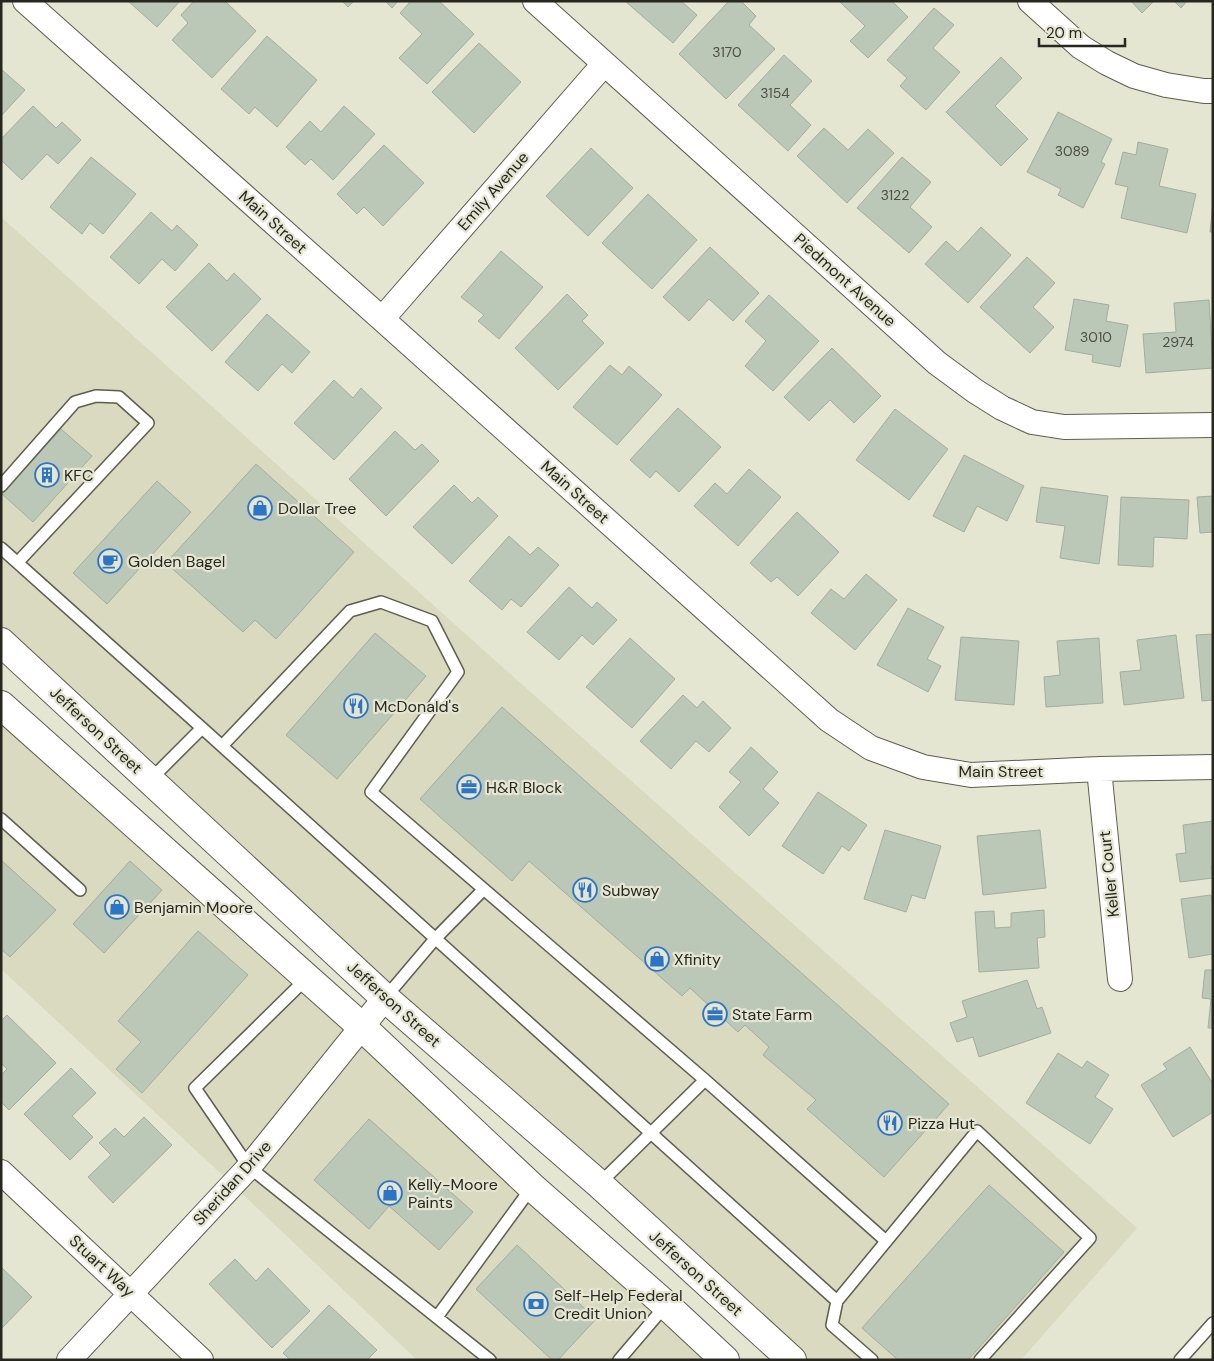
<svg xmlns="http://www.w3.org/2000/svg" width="1214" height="1361" font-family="'DM Sans',sans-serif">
<rect width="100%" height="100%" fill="#e5e6d2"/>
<!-- built -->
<path fill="#d9dabf" d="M1,217L499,664L1137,1228L1021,1360H792L1,642Z
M1,705L725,1360H417L233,1185L1,969Z"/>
<!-- building -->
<path fill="#bbc7b7" stroke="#a2ae9e" d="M128,1H180L157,27Z
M194,1H225L256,31L212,78L172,40L188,23L181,15Z
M342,1H354L348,7Z
M385,1H398L392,8Z
M411,1H439L474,34L427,84L399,58L422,34L400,13Z
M625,1H681L697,15L673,43Z
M729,1H741L756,16L749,25L775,49L726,99L679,54Z
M839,1H892L908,17L868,58L850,41L865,26Z
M1131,1H1154L1142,13Z
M1174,1H1187L1181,8Z
M934,8L954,25L933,48L960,72L926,110L900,86L907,78L887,60Z
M267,36L317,80L277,127L255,107L249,114L221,89Z
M479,43L521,82L474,133L432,92Z
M784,55L812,81L790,105L811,125L788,151L738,105Z
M1001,57L1022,78L995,106L1028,139L1001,166L946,112Z
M2,70L25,90L1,116V71Z
M33,106L56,128L62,122L81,140L58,164L47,154L22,180L1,160V139Z
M344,106L375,134L333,180L311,159L305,165L286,147L310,121L321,132Z
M1058,112L1112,139L1101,162L1105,164L1083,208L1058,195L1061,189L1027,172Z
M824,128L848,150L868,129L894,153L847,203L797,156Z
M1138,142L1168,149L1159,186L1196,194L1187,233L1121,218L1128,187L1115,184L1123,152L1136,155Z
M384,145L424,183L383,226L364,207L357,214L337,194Z
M591,148L633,188L588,236L546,196Z
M91,157L136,194L103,234L90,223L82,234L50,207Z
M902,157L931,182L910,207L932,227L909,253L857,208Z
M648,194L697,240L652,289L602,243Z
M1213,203V232H1210Z
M151,212L172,231L177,225L198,245L175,271L162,259L139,284L110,257Z
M981,227L1011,255L968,303L925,264L946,241L958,252Z
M710,247L759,293L733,321L709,299L689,321L663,297Z
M501,251L543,287L499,339L478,321L484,315L461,297Z
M1027,257L1055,283L1033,307L1054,327L1030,353L980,307Z
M209,263L227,281L234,273L261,299L212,351L166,307Z
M567,294L588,315L582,321L604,343L558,390L515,348Z
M769,295L819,341L773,391L745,366L766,341L745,321Z
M1074,299L1109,305L1106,321L1128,325L1120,367L1092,362L1093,355L1065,350Z
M1209,300L1213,368L1146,373L1143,334L1176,332L1174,303Z
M267,314L310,352L292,373L282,364L258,391L225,362Z
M832,348L881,396L854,423L830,400L809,421L784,397Z
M610,365L622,375L629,366L662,395L617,445L573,407Z
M334,380L353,398L361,388L382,408L334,460L294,423Z
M678,408L721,447L679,492L656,471L650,478L630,460Z
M895,409L948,449L909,500L856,460Z
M61,429L92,456L33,522L2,494Z
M395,431L415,450L422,444L439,461L386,516L349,479Z
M964,455L1024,486L1007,521L977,506L964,532L933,516Z
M256,464L354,552L276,639L255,620L243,632L166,563Z
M749,469L781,497L738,546L694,506L715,483L727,494Z
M157,481L191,512L107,604L73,573Z
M454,485L472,503L478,497L498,516L452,564L413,527Z
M1041,487L1108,496L1099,564L1060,558L1065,526L1036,522Z
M1213,496V532L1200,533L1197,497Z
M1121,497L1189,500L1187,539L1154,537L1153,567L1118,565Z
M797,512L839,552L798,596L777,577L771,582L750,563Z
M509,536L530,555L538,547L559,565L521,607L511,599L502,610L469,581Z
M866,574L897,600L855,650L811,613L831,589L844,599Z
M569,587L592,608L597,602L617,620L593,645L582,635L559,660L527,632Z
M908,608L944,627L927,659L941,666L928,692L877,665Z
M375,633L426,676L337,779L286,735Z
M1213,634V700L1202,701L1196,635Z
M1176,635L1184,698L1124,705L1120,672L1141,670L1137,640Z
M961,637L1019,641L1014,705L955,700Z
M630,638L675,679L632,728L586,687Z
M1099,638L1103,703L1046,707L1044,677L1060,675L1057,641Z
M683,695L697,708L703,701L731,728L709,752L696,741L671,769L640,741Z
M502,707L949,1104L884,1177L807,1109L816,1100L763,1055L769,1047L745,1025L738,1032L690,988L682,996L529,861L512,881L420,799Z
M751,747L778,772L763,789L779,803L749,836L719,807L741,782L729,772Z
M818,792L867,825L849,851L842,846L823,874L782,846Z
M1213,821V866H1211L1213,878L1180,882L1176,854L1186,853L1183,825Z
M885,830L941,846L925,899L912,895L906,912L864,899Z
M1040,830L1046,888L983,895L977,836Z
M1,860L56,910L10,957L1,949Z
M130,861L162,890L104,953L73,924Z
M1211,895L1213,909V954L1189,958L1181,899Z
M1044,910L1045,937L1037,938L1039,968L979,972L975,912L994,911L995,928L1011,927V913Z
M198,931L248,975L142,1093L116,1069L141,1042L118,1021Z
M1205,970H1213V1028H1208L1211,999L1202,998Z
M1027,980L1037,1009L1042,1007L1051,1033L979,1057L973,1037L957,1042L950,1023L967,1017L962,1001Z
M7,1015L56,1063L9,1110L1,1102V1075L7,1069L1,1063V1021Z
M1190,1047L1213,1084V1112L1173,1137L1141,1085L1167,1069L1163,1064Z
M1058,1053L1082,1068L1087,1061L1109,1075L1095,1097L1113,1109L1090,1144L1026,1103Z
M71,1068L96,1093L72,1116L93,1137L70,1160L24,1114Z
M144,1117L172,1145L113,1203L88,1177L111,1155L99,1143L115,1128L124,1137Z
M369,1119L473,1212L439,1250L389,1206L369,1229L314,1180Z
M989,1185L1064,1252L968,1360H898L862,1328Z
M517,1245L596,1319L558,1360H552L476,1289Z
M235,1259L256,1281L268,1268L310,1311L272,1348L209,1284Z
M1,1267L32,1297L1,1329Z
M329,1305L377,1350L367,1360H290L283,1353Z"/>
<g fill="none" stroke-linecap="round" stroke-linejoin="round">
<!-- service casing -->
<g stroke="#5d5e4d" stroke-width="14">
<path id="service" d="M1,486L75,402L96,396L119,397L148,423L18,562
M1,548L202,728
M222,746L350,611L381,602L432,621L458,672L371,792L705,1080L886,1241
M150,780L202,728L837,1301
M1,819L80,890
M307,978L195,1088L249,1167L490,1360
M385,998L435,939L483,890
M599,1184L705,1080
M437,1317L532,1187
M619,1360L666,1305
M872,1360L832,1325L837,1301L977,1131L1090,1238L980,1360
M1180,1360L1213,1323"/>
</g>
<!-- minor casing -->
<g stroke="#5d5e4d" stroke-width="26">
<path id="minor" d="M25,1L382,319L829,720L871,748L923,767L971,775L1099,769L1213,767
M535,1L937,363L975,391L1002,408L1032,422L1064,427L1213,425
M1030,1L1081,47L1107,63L1134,76L1166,85L1204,91H1213
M382,319L604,64
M1099,769L1120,979
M1,1172L201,1360
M69,1360L249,1167L385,998"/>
</g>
<!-- secondary casing -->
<g stroke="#5d5e4d" stroke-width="30">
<path id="secondary" d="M1,642L385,998L599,1184L792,1360
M1,705L362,1027L532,1187L666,1305L725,1360"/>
</g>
<!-- service -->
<use href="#service" stroke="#fff" stroke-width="11"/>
<!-- minor -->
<use href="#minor" stroke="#fff" stroke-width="24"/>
<!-- secondary -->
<use href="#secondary" stroke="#fff" stroke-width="28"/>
</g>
<!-- icons -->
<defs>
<g id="building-ring" transform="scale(1.25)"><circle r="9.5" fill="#e5e6d2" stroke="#2c75c6" stroke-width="1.5"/><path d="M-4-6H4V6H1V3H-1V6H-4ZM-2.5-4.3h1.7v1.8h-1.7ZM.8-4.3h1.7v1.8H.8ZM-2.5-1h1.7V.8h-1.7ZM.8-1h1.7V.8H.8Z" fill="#2c75c6"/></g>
<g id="shop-ring" transform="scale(1.25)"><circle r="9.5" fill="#e5e6d2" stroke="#2c75c6" stroke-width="1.5"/><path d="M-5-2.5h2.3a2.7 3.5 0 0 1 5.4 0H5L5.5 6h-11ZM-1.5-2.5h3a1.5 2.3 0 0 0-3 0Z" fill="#2c75c6"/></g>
<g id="cafe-ring" transform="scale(1.25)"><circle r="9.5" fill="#e5e6d2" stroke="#2c75c6" stroke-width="1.5"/><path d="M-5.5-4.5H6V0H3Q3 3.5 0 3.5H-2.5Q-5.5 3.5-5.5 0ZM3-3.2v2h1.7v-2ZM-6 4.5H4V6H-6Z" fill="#2c75c6"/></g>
<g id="restaurant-ring" transform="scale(1.25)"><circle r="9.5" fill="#e5e6d2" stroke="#2c75c6" stroke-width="1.5"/><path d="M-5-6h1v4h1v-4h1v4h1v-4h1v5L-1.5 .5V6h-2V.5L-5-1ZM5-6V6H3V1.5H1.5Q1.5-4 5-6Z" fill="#2c75c6"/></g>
<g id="office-ring" transform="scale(1.25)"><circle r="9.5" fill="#e5e6d2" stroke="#2c75c6" stroke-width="1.5"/><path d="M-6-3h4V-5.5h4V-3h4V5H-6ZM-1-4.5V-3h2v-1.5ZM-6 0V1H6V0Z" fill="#2c75c6"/></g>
<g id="bank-ring" transform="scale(1.25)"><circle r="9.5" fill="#e5e6d2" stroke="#2c75c6" stroke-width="1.5"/><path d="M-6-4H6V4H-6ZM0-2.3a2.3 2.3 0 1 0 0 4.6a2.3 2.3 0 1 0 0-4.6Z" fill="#2c75c6"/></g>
</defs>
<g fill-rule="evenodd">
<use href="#building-ring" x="47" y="475"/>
<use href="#shop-ring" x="260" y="508"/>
<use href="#cafe-ring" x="110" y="561"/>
<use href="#restaurant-ring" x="356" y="706"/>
<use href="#office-ring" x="469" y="787"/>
<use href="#restaurant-ring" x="585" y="890"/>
<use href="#shop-ring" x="117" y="907"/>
<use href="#shop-ring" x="657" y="959"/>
<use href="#office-ring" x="715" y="1014"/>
<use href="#restaurant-ring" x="890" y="1123"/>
<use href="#shop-ring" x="390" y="1193"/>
<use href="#bank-ring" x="536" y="1304"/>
</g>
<g text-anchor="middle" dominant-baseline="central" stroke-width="4.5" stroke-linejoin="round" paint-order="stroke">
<!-- number labels -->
<g font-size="14" fill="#4c4f46">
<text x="727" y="52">3170</text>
<text x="775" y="93">3154</text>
<text x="1072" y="151">3089</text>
<text x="895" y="195">3122</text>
<text x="1096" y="337">3010</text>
<text x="1178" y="342">2974</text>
</g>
<!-- street labels -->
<g font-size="16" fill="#272720" stroke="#e5e6d2">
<text transform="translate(493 191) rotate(-49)">Emily Avenue</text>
<text transform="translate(273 222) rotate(42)">Main Street</text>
<text transform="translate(845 280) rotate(42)">Piedmont Avenue</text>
<text transform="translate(575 492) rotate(42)">Main Street</text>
<text transform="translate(96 730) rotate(43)">Jefferson Street</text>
<text x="1001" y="771">Main Street</text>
<text transform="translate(1109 874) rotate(-96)">Keller Court</text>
<text transform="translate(394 1004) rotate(42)">Jefferson Street</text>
<text transform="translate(232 1183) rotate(-48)">Sheridan Drive</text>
<text transform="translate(102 1266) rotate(43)">Stuart Way</text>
<text transform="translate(696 1273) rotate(42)">Jefferson Street</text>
</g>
<!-- poi labels -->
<g font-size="16" fill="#272720" stroke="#e5e6d2" text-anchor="start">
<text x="64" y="475">KFC</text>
<text x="278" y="508">Dollar Tree</text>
<text x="128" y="561">Golden Bagel</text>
<text x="374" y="706">McDonald's</text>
<text x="486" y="787">H&amp;R Block</text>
<text x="602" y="890">Subway</text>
<text x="134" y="907">Benjamin Moore</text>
<text x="674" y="959">Xfinity</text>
<text x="732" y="1014">State Farm</text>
<text x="908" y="1123">Pizza Hut</text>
<text x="408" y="1184">Kelly-Moore<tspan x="408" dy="18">Paints</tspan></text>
<text x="554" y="1295">Self-Help Federal<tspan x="554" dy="18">Credit Union</tspan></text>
</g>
</g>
<!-- border -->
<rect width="1214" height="1361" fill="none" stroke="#272720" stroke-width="5"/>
<!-- scale -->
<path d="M1039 38v8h86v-8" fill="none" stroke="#272720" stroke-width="2.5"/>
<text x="1046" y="38" font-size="15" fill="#272720" stroke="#e5e6d2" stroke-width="4" paint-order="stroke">20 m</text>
</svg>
